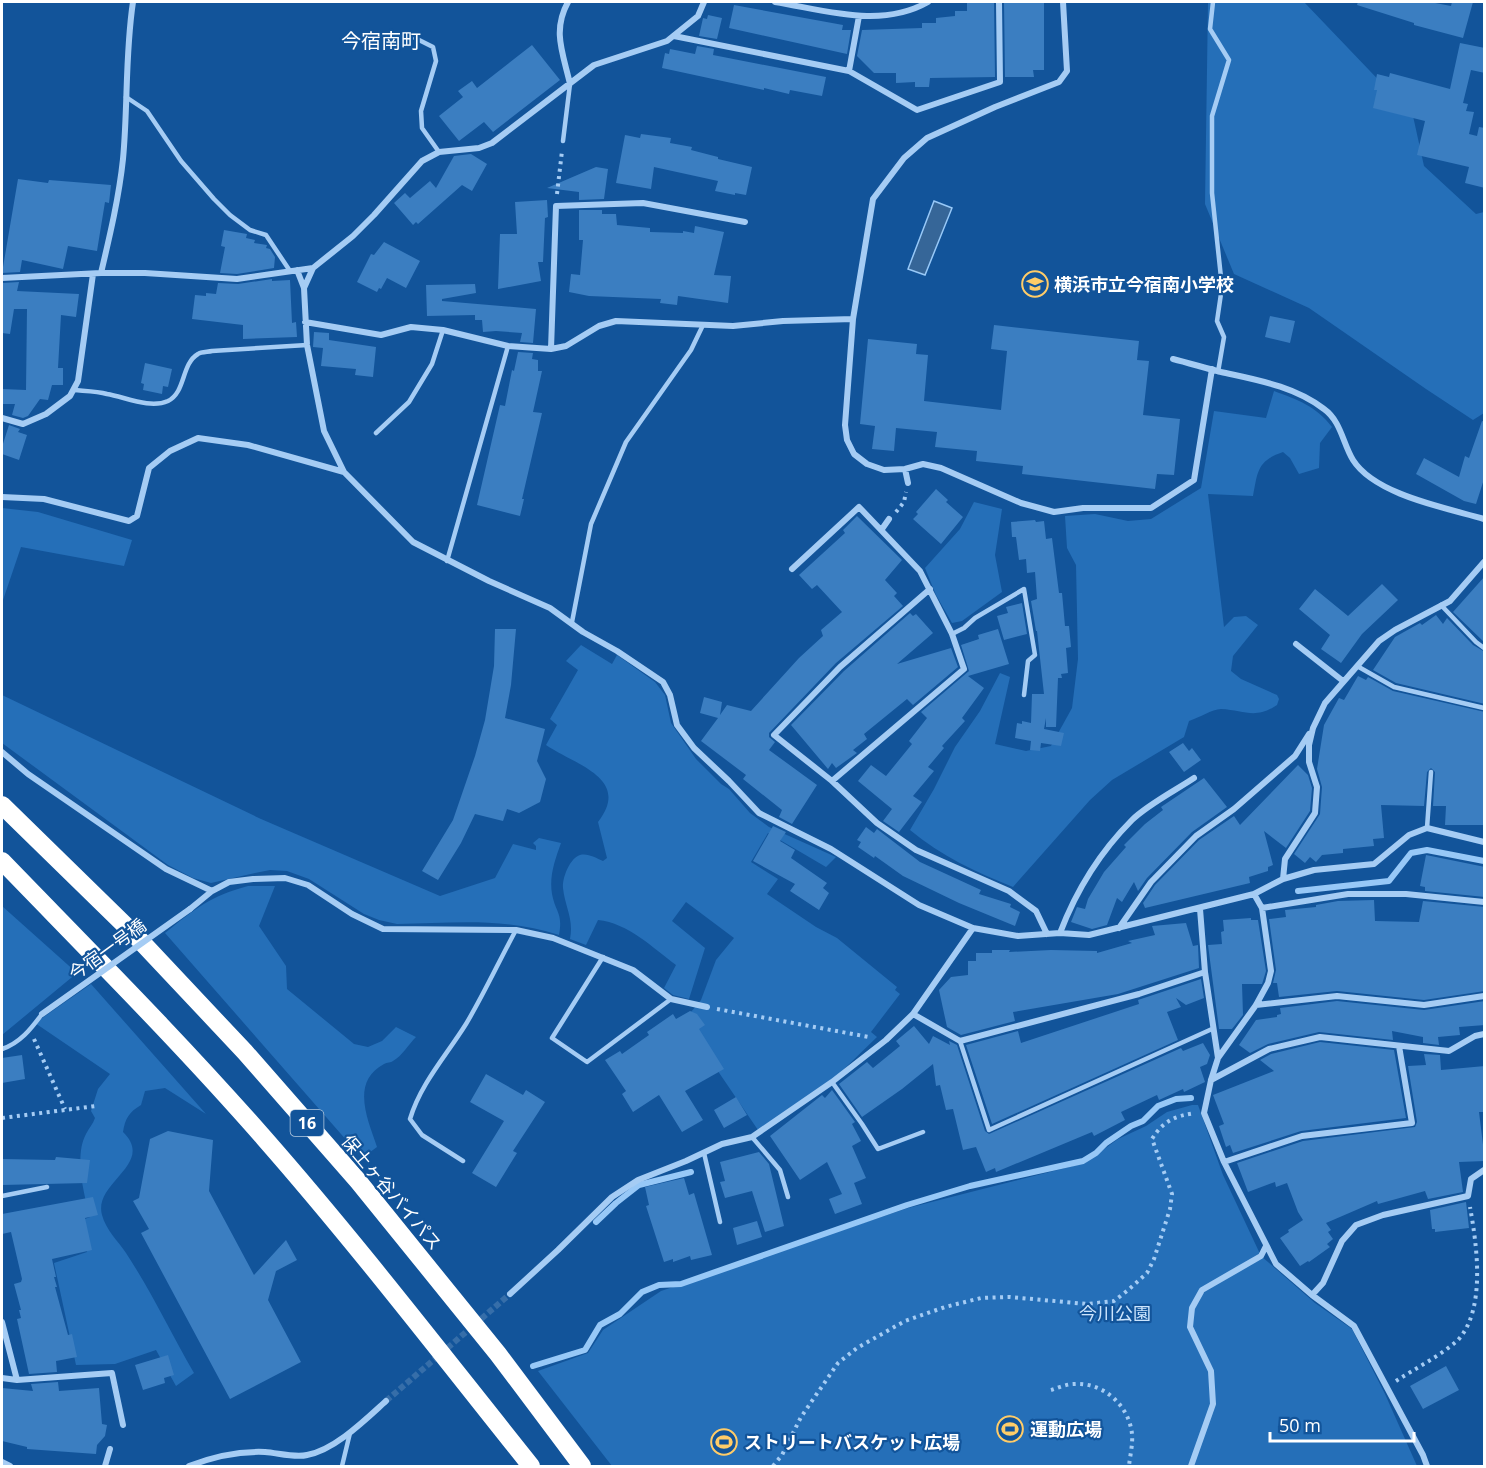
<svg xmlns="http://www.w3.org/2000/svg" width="1486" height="1468" font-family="'Open Sans','Noto Sans JP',sans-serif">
<rect width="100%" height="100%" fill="#12549a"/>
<!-- green -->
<path fill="#256fb8" d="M1208,2H1304L1413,116L1424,166L1476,214L1484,212V413L1473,420L1426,389L1309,308L1234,274L1205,204Z
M1274,391C1298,400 1316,406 1332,427L1320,443L1319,468L1299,474L1290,458L1283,452C1257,461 1258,471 1253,496L1208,494L1224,627L1234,617L1246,616L1258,625L1233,656L1231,671L1241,679L1277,695L1279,699L1277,705C1255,720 1244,710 1221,709C1212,709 1199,718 1189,721L1184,737L1112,780L1090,800L1013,887C976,872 941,856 910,830L934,789L955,747L980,711L1000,673L1010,677L995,744L1026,751L1051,746L1072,708L1078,659L1076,565L1067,548L1065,516L1095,514L1128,521L1151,519L1201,488L1214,411L1266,418Z
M974,502L1002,509L995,555L1002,592L962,621L952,623L936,595L925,568L960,529Z
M2,508L38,512L132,540L124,566L21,547L2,603Z
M581,645L612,664L617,655L655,682L665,695L671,723L696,759L721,784L729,789L750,813L769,827L836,857L826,867L768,833L751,862L778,879L767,894L816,927L837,938L897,987L895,990L900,994L871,1032L877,1037L840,1073L804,1101L758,1130L692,1033L691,1012L701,1000L716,960L734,938L686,902L672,921L705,948L689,999L673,995L664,988L676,965C653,948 628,923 598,920L586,945L570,939C574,919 565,907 563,888C562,878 570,858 580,855C588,853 596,858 603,861L607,858L598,822C632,778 575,765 546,745L557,725L550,719L578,670L566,661Z
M2,695L261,819L440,896L495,878L513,844L536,850V846L533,843L539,838L561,843C555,860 549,876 552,894C556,914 563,912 559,935C506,917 452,923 397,924L379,920L364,914L309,879L287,871L270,870L255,873L211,883L193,878L168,865L2,743Z
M248,886H275L259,926L286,966L287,989L354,1044L368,1047L382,1041L396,1027L416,1037C409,1044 402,1056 393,1061C391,1063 387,1062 384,1064C350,1082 368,1120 377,1147L362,1158L165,933C195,909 210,896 248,886Z
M2,906L77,973L2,1035Z
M91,984L206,1114L165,1088L145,1091L141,1105C129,1112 125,1119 123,1132C156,1164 93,1182 102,1215C106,1230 118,1241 126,1253C151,1291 171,1333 194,1373L176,1386L156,1350L115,1364L76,1365L54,1263L87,1252L77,1222L90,1217C84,1195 74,1156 86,1134C89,1128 93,1124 95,1118L91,1111L98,1089L110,1074L35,1023Z
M1192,1105H1198L1223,1175L1261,1256L1315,1303L1352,1329L1385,1394L1417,1466H612L538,1371L588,1353L603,1330L661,1291L908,1208L1085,1163L1118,1139L1146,1126L1167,1112Z"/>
<!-- water -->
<path fill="#366698" stroke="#97c8f7" stroke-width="1.5" d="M934,201L952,208L925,275L908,269Z"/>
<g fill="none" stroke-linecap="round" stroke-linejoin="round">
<!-- stream -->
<path stroke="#97c8f7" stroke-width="6" d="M1298,891L1389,881L1411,853L1427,850L1484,861
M596,1222L616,1203L639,1185L691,1172
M533,1366L585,1350L600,1325L620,1314L642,1292L659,1285L681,1284L907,1205L970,1186L1083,1161L1096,1153L1106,1143L1131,1126L1143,1121L1158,1106L1176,1099L1191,1098"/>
</g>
<!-- building -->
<path fill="#3b7ec1" d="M967,2H994L995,77L930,78L929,87H915V82L896,83V73H874L857,56L862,30L922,28V23H936V18L955,16V11H967Z
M1004,2H1044V70H1033L1034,77H1005Z
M1358,2H1430L1451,6L1452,2H1473L1463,38L1414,25V23L1357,5Z
M734,5L843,25L842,30H851L847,54L729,28Z
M708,15L722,18L717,39L699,36L703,18L707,19Z
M1460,43L1485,48V73L1471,70L1463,103L1468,104L1466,111L1474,112L1469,134L1477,136L1479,127L1485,128V188L1465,183L1469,167L1417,155L1425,121L1373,108L1377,90H1374L1377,74L1389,77L1390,73L1450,89Z
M532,45L560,80L493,132L484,122L459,141L439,116L463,97L458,91L472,81L477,88Z
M697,46L714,49L713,55L826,77L822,96L790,90L789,94L764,88V90L662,68L665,53L669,54L670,49L695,54Z
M641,134L671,138L670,143L692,147L691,150L718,157V159L752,167L746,195L735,193V195L715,191L718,181L654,167L651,189L616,183L625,135L640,138Z
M471,154L487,164L472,191L462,185L418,224L416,222L413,225L394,203L405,193L410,198L430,181L436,188L454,156Z
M596,167L608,169L604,199L579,200V192L547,188Z
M18,179L48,183L49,180L111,185L109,203L105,202L97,251L68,246L63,269L22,260L20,272L2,273Z
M547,200L548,217L545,218L543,262H538L541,281L498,289L500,234H517L515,202Z
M579,210H602V214H616L617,225L650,228V232L683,233V231L694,233L695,226L724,232L714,275L731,276L728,303L678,296L677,305L660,303L661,299L589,296L569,292L571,274L580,275L583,240H579Z
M224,230L247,234L246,238L255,240L254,243L267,245L266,248L270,249L275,257L274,268L237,274L220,273L225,247L221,246Z
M384,242L420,261L406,288L387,278L381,289L379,288L377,292L357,282L371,254L374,255Z
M272,279V281L290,280L292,323L296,322L297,337L243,339V325L192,319L195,295L206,296V293L216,294L218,283L238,284Z
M19,282L17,291L79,294L76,317L61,315L58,368H63V385H52L48,400L40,399L28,416L23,418L12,415L15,404H2V389L26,390L27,309H14L10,334L2,333V283Z
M475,284L476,293L442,299V301L536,309L533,343L520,342L522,333L496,331L483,332L482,320H475V315L427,316L426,285Z
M1270,316L1295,321L1290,343L1265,337Z
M994,325L1139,341L1137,360L1149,361L1143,415L1180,419L1174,475L1157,474L1155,489L1022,474L1023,466L976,461L977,451L935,447L937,432L896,428L894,451L872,449L875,426L860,424L868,339L917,344L916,354L928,355L924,401L1001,410L1007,351L991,349Z
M314,332L329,333V340L376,347L373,377L355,375L356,369L321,366L323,348L313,347Z
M518,352L533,353L532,359L538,360V371H542L533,412L542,413L522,499H524L520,516L477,505L500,405L505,406L512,370L514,371Z
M145,363L172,369L168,387L163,386L162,394L143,390L144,384L141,383Z
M1482,421L1485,422V476L1476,504L1464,501L1416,474L1424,458L1459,477L1465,456L1469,458Z
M9,425L20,429L18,432L27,435L19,460L2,454V447Z
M936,489L948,500L946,502L963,517L941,544L913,519L918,514L916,512Z
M857,516L902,560L885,580L897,593L894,596L903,606L836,663L769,733V737L775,742L769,750L817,785L792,824L779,817L782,810L743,779L746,775L701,741L718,718L700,713L704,697L722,702L720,715L727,705L751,711L799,658L823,636L821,630L842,612L817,585L812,589L799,575L845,533L843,530Z
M1035,520L1036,522L1044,521L1046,539L1052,538L1059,593H1062L1065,626H1069L1071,647L1066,648L1068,673L1061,674L1062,678H1058L1056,727H1046V718L1044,729L1064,733L1061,746L1041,743L1040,751L1030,750L1031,741L1015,738L1017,723L1022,724V721L1031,723L1032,694H1044L1037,631H1036L1031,601L1037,599L1035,572L1027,573L1026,559L1019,560L1016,537H1012L1011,522Z
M1485,576V643L1453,612Z
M1382,584L1398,600L1362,634L1341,663L1321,649L1330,635L1299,609L1315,589L1348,616Z
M1022,603L1027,634L1004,640L997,616L1008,613L1006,607Z
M910,613L913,616L916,614L933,633L897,664L951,648L958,667L913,705L907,699L864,734L867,739L853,750L857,753L836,768L832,763L828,769L791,725L844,671Z
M1436,615L1443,624L1447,618L1473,645L1485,652V704L1396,683L1373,670L1395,637L1420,623L1422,625Z
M495,629H516L511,685L505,718L545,729L537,761L546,779L540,802L519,813L507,809L503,821L475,814L461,843L438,880L422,871L453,820L475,756L485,720L494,666Z
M998,629L1009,664L968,676L984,688L962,718L965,721L942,746L944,748L928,767L934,771L913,796L922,802L899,832L883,821L892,809L858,781L871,765L886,776L912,744L909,741L927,718L921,712L969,671L961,645L979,639L978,635Z
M1358,676L1366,680L1368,677L1393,691L1485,712V825H1445L1446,806H1433L1435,772L1431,768L1427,772L1424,806L1381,805L1384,838L1373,839L1374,846L1343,849V853L1322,855L1316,862L1310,857L1305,863L1294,854L1320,814L1322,787L1317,769L1324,725L1339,698L1344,700Z
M1183,743L1189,751L1192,748L1201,760L1184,772L1169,752Z
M1298,765L1308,775L1312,788L1310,811L1286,848L1264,831L1273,865L1268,867V871L1249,877L1250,883L1145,908L1143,903L1155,885L1199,840L1234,816L1240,825Z
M1204,778L1227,807L1192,832L1147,878L1138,891L1134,882L1122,902L1117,898L1107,925L1092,929L1071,922L1077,907L1085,909L1088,899L1104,872L1126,847L1124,845L1145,824L1163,810L1161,807Z
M773,826L786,832L780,841L795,850L791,858L827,883L823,888L829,893L819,910L790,891L795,884L753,861Z
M866,827L874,833L877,829L920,862L981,890L979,894L1011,904L1010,907L1020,912L1015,926L959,903L903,876L875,856L874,858L858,847L861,842L857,840Z
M1426,855L1485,867V897L1425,891V887L1420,886Z
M1374,900L1375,921L1419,922L1423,901L1485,907V991L1424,1000L1337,991L1279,997L1277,983H1273L1276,970L1269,919L1286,917L1285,910L1316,907V905L1338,901Z
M1251,918V920H1258L1266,971L1263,981L1262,984H1242L1243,1015L1232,1029H1219L1208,945L1222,944L1221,932L1224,931L1223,920Z
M1186,923L1193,946L1198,945L1199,968L1118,994L1013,1012L1015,1021L961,1035L947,1027L939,990L951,977L968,975V961H976V953H992V950H1010L1009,952L1051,950L1097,951V953L1132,943L1128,941L1155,935L1152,926Z
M1201,979L1204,998L1186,1005L1176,998L1181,1007L1167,1012L1178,1040L992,1124L966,1045L1018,1031L1021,1043L1139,1004L1138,1000Z
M1337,1001L1424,1010L1485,1001V1025L1459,1027L1460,1035L1438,1037L1439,1045L1423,1043V1037L1392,1031L1393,1040L1319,1032L1268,1044L1250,1053L1239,1045L1256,1020L1277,1017V1015L1281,1014L1280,1008Z
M690,1011L697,1014L705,1025L699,1029L724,1069L685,1091L703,1120L682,1132L659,1095L633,1112L622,1094L626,1091L605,1060L620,1051L622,1054L649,1035L647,1032L673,1014L676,1019Z
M914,1026L929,1044L933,1036L950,1045L949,1041L957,1045L985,1131L989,1134L1181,1048L1183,1051L1203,1043L1210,1055L1207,1064L1200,1067L1205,1082L1184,1092L1183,1089L1159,1100L1157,1095L1121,1112L1125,1120L1094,1136L1092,1132L996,1172L995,1168L986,1172L976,1147L963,1150L953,1109L946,1110L940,1085L936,1086L933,1064L902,1089L862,1117L839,1084L867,1062L873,1068L900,1046L896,1041Z
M1320,1042L1394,1050L1406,1118L1301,1131L1233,1153L1230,1145L1226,1147L1219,1126L1224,1124L1213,1095L1274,1071L1260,1060L1271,1054Z
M1424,1054L1440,1055L1441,1070L1485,1066V1112H1479L1485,1161L1459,1162L1463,1192L1428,1199L1425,1191L1378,1204L1377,1201L1326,1223L1331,1230L1328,1232L1333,1239L1327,1244L1330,1247L1309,1262L1308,1261L1300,1266L1280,1238L1289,1232L1288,1230L1303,1220L1298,1212L1287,1183L1276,1187L1275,1182L1248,1192L1237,1163L1303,1141L1415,1127L1417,1122L1408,1066L1426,1065Z
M22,1055L25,1079L2,1083V1058Z
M486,1074L523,1095L526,1090L545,1102L513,1151L517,1153L496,1187L472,1173L504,1121L470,1102Z
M832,1090L855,1122L852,1124L861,1141L852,1146L866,1178L854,1183L862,1204L835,1214L829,1199L842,1194L827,1162L800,1180L770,1136L822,1095L825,1098Z
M736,1097L747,1115L724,1128L714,1110Z
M168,1131L213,1140L209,1191L254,1275L286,1240L297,1260L276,1271L268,1300L301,1362L230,1399L141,1233L149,1229L133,1201L139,1198L150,1139Z
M759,1152L769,1164L784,1226L765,1232L752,1191L725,1198L720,1182L725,1181L720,1162Z
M56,1157L90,1160L87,1183L2,1185V1159L55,1160Z
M684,1178L689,1195L694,1193L712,1255L691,1260L690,1256L673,1262V1259L664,1262L646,1206L649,1205L645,1187Z
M93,1197L98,1215L85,1218L92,1250L52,1259L56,1277H54L57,1287H55L68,1335L72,1334L77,1357L56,1361L57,1372L29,1374L17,1319L21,1318L19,1310H21L14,1284L21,1282L22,1279L11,1232L2,1234V1214Z
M1466,1202L1469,1228L1435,1232V1229H1432L1430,1210Z
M757,1221L762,1237L737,1245L733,1228Z
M168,1355L174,1375L164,1378L165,1383L143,1390L135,1365Z
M1446,1366L1459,1390L1423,1409L1410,1386Z
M58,1382L59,1391L99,1388L102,1424L107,1425L105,1436L97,1445L96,1454L27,1449V1447L2,1441V1388L33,1391L31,1384Z"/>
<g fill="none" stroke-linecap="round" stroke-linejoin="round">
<!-- street-tunnel -->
<path stroke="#366ea9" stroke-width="6" stroke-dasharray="6 3" stroke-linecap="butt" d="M386,1401L510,1294"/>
<!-- path -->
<path stroke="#a5ccf4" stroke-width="4" stroke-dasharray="3 4.5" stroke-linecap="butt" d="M557,194L562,151
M896,512L904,502L906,492
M717,1009L869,1037
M34,1039L65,1109
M2,1118L96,1106
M1396,1381C1416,1368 1440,1356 1458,1340C1486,1309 1477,1246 1470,1207
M1051,1390C1058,1388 1066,1384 1074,1384C1103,1382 1129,1405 1132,1434C1133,1444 1130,1456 1129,1466
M773,1466L782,1455L801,1417L838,1363L857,1348L905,1321L945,1307L981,1298L1010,1297L1087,1304L1114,1301L1127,1291L1147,1273L1154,1259L1170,1209L1172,1194L1152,1139C1163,1121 1175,1116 1195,1113"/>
<!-- lane -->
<path stroke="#a5ccf4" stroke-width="4.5" d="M1213,2L1210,29L1229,60L1212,116V193L1222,287L1217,321L1224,337L1218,372
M415,38L433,47L436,61L421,111L422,128L439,152
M126,97L147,111L181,161L214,199L230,215L250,230L266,235L290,271
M563,141L570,84
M74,390C85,391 97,391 107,394C125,397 150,409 168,401C186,392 181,364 198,354C201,352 208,352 212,351L307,345
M376,433L409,402L432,364L443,330
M447,561L508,346
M1441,605L1476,642L1484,648
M572,622L591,524L626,442L691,350L703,325
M952,634L964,628L975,618L1024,589L1035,655L1028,661L1024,695
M1357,666L1394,687L1484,708
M1427,828L1431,772
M603,957L552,1038L587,1062L671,999
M960,1041L989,1130L1212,1029
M2,1049C20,1043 31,1029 42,1014
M832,1082L862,1124L878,1149L923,1132
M752,1137L780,1170L788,1197
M704,1153L720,1222
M463,1161L422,1135L410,1119C421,1083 446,1056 466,1024C484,994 499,961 516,930
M2,1196L47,1187
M342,1466L350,1433"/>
<!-- street -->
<path stroke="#a5ccf4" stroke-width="6" d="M568,2C552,31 563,53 570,84
M775,2C825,10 881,29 928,2
M1063,2L1067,71L1059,82L995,107L927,138L904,158L873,199L853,319L845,425L847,440L854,454L867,464L884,470L905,469L923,464L941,468L1021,503L1054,512L1083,508H1151L1194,480L1212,369
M674,36L849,71L917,110L1000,82L999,2
M849,71L859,16
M297,270L304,288L307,345L324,431L344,472
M101,273C110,235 119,197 123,159C128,106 125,54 133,2
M2,278L101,273H145L237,279L313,268L353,236L374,215L422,161L439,152L479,148L492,143L594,65L667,41L698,16L704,2
M304,288L313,268
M305,322L381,335L411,327L443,330L508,346L551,349L566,346L599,326L616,321L733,326L783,321L853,319
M551,349L556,206L643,203L745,222
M1173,359C1189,363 1205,368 1221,372C1257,380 1294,386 1324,409C1341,421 1343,444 1353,460C1375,495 1447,508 1484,519
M2,418L23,424L46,414L70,396L78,381L93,274
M905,469L908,483
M2,497L44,499L129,521L137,516L149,468L170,451L198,438L248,445L344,472L413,542L489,581L550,608L583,632L617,651L663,682L670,695L677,725L694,748L729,781L759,813L831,849L919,905L973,928L1018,936L1060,933L1089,935L1254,894L1283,879L1314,870L1374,864L1409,835L1427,828L1484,842
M882,529L889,519
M792,569L859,507L920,571L952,634L964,669L832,781
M930,589L840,667L774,735L832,781L877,823L916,850L1009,891L1036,911L1047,934
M1296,644L1343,681
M2,752L28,774L166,869L212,891
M1283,879L1285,859L1315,813L1317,787L1309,762V745L1313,728L1325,703L1379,641L1395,630L1450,601L1484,562
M1254,894L1262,908L1271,971L1268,983L1256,1005L1218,1058L1211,1080L1204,1113L1224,1162L1276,1264L1312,1295L1354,1326L1423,1455L1427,1466
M1262,908L1348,894H1406L1484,902
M190,909L212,891L229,882L253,879L285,878L308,885L352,914L383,929L516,930L553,938L633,970L671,999L707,1007
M1200,909L1205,972L1218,1058
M973,928L913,1014L960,1041L1139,994L1205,972
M1119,928L1151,882L1196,836L1234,809L1295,756L1309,734
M1060,933C1076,891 1101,851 1132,820C1147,805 1176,790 1194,778
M1256,1005L1337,996L1424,1005L1484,996
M1211,1080L1269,1049L1320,1037L1449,1051L1475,1036L1484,1034
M1224,1162L1302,1136L1412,1123L1399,1046
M510,1294L558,1250L612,1197L638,1180L686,1161L722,1144L752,1137L832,1082L886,1040L913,1014
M1312,1295L1323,1283L1342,1241L1356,1225L1383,1215L1468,1196L1471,1179L1484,1170
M2,1322L17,1380
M2,1378L17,1380L112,1373L123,1425
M2,1462L10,1466
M105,1466L110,1449
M189,1466C212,1457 240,1451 265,1452C278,1453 295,1458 307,1455C335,1450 366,1419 386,1401
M1191,1466L1213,1404L1211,1371L1190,1327L1192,1308L1202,1290L1261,1256L1266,1246"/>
<!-- highway -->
<path stroke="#fff" stroke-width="18" d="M2,805L135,935L245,1052L358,1181L498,1354L582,1466
M2,861C90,952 180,1042 264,1138C357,1244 443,1356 531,1466"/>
<!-- street-bridge -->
<path stroke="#a5ccf4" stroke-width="6" d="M42,1014L190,909"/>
</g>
<!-- icons -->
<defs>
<g id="school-ring" transform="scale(1.35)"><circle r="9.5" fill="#12549a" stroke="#ffcc68" stroke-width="1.5"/><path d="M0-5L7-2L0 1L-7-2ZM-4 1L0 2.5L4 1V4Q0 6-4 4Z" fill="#ffcc68"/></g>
<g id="stadium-ring" transform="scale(1.35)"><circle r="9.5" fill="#12549a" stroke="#ffcc68" stroke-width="1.5"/><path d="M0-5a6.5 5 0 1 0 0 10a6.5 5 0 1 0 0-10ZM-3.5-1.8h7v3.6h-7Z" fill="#ffcc68"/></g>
</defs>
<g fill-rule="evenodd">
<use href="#school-ring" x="1035" y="284"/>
<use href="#stadium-ring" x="1010" y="1429"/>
<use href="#stadium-ring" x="724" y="1442"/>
</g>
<g text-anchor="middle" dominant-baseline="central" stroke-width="4.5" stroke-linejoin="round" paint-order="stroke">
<!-- shield labels -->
<rect fill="#12549a" stroke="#b8cce1" stroke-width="1.5" x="290.5" y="1110" width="33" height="26" rx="4.5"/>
<g font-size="16" font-weight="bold" fill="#fff">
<text x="307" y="1123">16</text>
</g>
<!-- poi labels -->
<g font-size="18" font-weight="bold" fill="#fff" stroke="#12549a" text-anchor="start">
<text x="1054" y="284">横浜市立今宿南小学校</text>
<text x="1030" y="1429">運動広場</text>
<text x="744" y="1442">ストリートバスケット広場</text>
</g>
<!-- street labels -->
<g font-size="18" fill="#fff" stroke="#12549a">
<text transform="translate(107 949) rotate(-36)">今宿一号橋</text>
<text transform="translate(392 1192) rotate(50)">保土ヶ谷バイパス</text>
</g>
<!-- park labels -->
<g font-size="18" fill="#cde5fd" stroke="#12549a">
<text x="1115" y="1313">今川公園</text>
</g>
<!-- neighbourhood labels -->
<g font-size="20" fill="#fff" stroke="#12549a">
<text x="381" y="40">今宿南町</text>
</g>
</g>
<!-- border -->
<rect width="1486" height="1468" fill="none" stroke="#ffffff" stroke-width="6"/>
<!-- scale -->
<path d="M1270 1432v9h144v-9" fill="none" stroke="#ffffff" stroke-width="3"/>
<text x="1279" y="1432" font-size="18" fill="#ffffff" stroke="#12549a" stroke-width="4.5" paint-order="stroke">50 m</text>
</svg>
